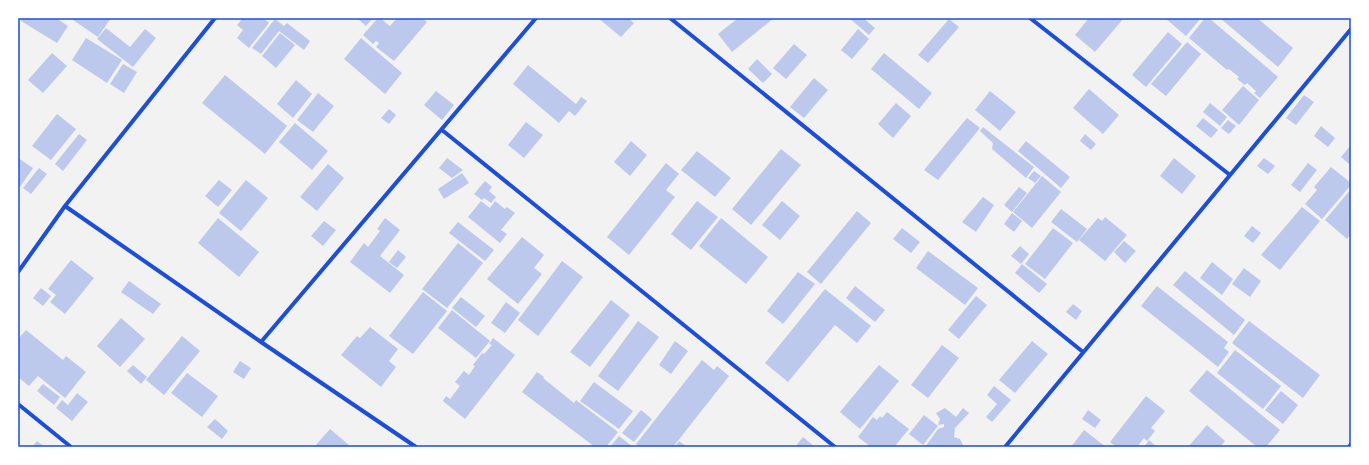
<svg xmlns="http://www.w3.org/2000/svg" width="1369" height="465" font-family="Rubik,sans-serif">
<rect width="100%" height="100%" fill="#f2f2f2"/>
<!-- building -->
<path fill="#bdc9ec" d="M23,18H56L68,26L57,43L21,21Z
M75,18H111L98,37L73,20Z
M243,18H263L269,23L249,48L237,38L243,30L237,25Z
M357,18H373L366,26Z
M378,18H380L390,26L397,18H422L427,22L394,61L376,47L379,43L376,41L373,44L363,35Z
M598,18H628L634,23L621,37Z
M738,18H774L732,52L718,34Z
M849,18H863L875,28L869,35Z
M1089,18H1124L1095,52L1075,35Z
M1165,18H1201L1186,36Z
M1205,18H1209L1278,77L1260,98L1254,93L1256,91L1247,83L1245,85L1237,79L1239,77L1229,69L1227,70L1189,38Z
M1220,18H1257L1293,48L1278,67Z
M275,19L284,26L287,23L310,41L304,50L279,31L261,54L252,48Z
M949,19L959,27L928,63L918,55Z
M106,28L130,47L145,29L156,38L133,67L97,39Z
M858,29L869,39L852,59L841,50Z
M1168,32L1182,44L1146,87L1132,75Z
M280,33L295,45L276,68L262,56Z
M86,38L122,60L107,83L72,60Z
M361,38L402,73L385,94L344,59Z
M1187,42L1201,54L1166,96L1151,84Z
M794,44L807,55L786,79L773,68Z
M52,53L67,66L43,93L28,80Z
M884,53L932,93L919,109L871,69Z
M757,59L772,74L763,83L748,69Z
M123,64L137,72L124,93L110,84Z
M528,65L576,104L581,97L587,101L575,116L569,111L559,123L513,84Z
M225,75L287,126L265,154L202,103Z
M814,78L828,90L804,118L790,107Z
M296,80L312,94L293,118L277,104Z
M1243,86L1259,100L1239,125L1222,110Z
M1089,89L1119,115L1103,134L1073,108Z
M436,91L454,105L442,120L424,105Z
M990,91L1016,112L1000,131L975,110Z
M318,93L334,106L313,132L297,120Z
M1304,95L1314,102L1296,125L1286,118Z
M896,103L911,116L893,138L878,124Z
M1210,103L1227,117L1220,126L1203,112Z
M389,109L396,115L389,124L381,118Z
M57,114L76,129L51,160L32,146Z
M967,118L980,128L938,180L924,170Z
M1203,118L1218,130L1211,138L1196,126Z
M1228,120L1236,126L1229,134L1221,128Z
M526,122L543,135L524,158L508,145Z
M295,123L328,151L312,170L279,142Z
M1321,126L1335,138L1328,147L1314,136Z
M983,127L1034,167L1026,178L992,149L993,143L980,131Z
M79,134L87,140L63,171L55,164Z
M1085,134L1096,144L1091,150L1080,141Z
M631,141L647,155L630,176L614,162Z
M1026,141L1070,177L1061,188L1018,151Z
M1351,145V166L1341,157Z
M781,149L801,165L751,225L732,209Z
M697,151L731,178L715,197L681,170Z
M18,158L33,168L20,187L18,186Z
M447,158L463,170L452,178L439,168Z
M1174,158L1196,176L1182,194L1160,176Z
M1264,158L1275,166L1268,174L1257,166Z
M666,163L679,174L666,190L675,197L629,255L607,237Z
M1308,163L1317,170L1300,192L1291,185Z
M328,164L344,178L317,211L300,197Z
M1331,167L1351,183V185L1322,219L1305,204L1317,190L1314,187Z
M39,168L47,174L31,194L23,188Z
M1034,171L1041,176L1035,183L1028,178Z
M462,173L469,183L444,199L438,189Z
M1042,176L1061,192L1032,228L1013,212Z
M219,180L232,190L218,207L205,196Z
M246,180L268,198L241,231L219,213Z
M485,181L492,187L489,191L496,197L491,203L484,198L482,200L474,194Z
M1019,187L1027,193L1012,212L1004,205Z
M1351,189V233L1347,239L1325,220Z
M983,197L994,205L976,232L962,222Z
M481,201L490,208L495,201L505,209L507,207L515,213L501,230L507,234L500,243L468,217Z
M697,201L718,217L691,250L671,234Z
M782,201L800,216L780,240L762,225Z
M1302,207L1320,221L1280,270L1261,255Z
M1061,209L1087,229L1077,242L1051,222Z
M857,211L871,223L821,284L807,272Z
M1012,213L1022,221L1014,232L1004,224Z
M1105,217L1127,235L1105,261L1079,240L1098,218L1102,221Z
M218,218L259,252L239,277L198,243Z
M385,218L400,230L380,256L404,275L390,293L350,262L364,243L368,247L380,231L377,229Z
M721,218L768,257L746,284L699,246Z
M324,221L336,230L323,246L311,236Z
M458,222L494,250L485,261L449,233Z
M1252,226L1261,233L1253,243L1244,236Z
M902,228L920,242L911,253L893,239Z
M1053,228L1073,243L1045,279L1025,264Z
M522,237L544,255L534,268L542,274L518,304L487,279Z
M1124,241L1136,251L1125,263L1114,252Z
M458,243L483,263L447,308L422,289Z
M1020,246L1029,254L1021,264L1011,256Z
M398,250L406,257L397,268L389,262Z
M928,251L978,288L965,305L916,268Z
M71,260L94,278L65,314L50,302L56,295L48,289Z
M562,261L583,277L538,336L518,320Z
M1212,262L1233,279L1222,295L1200,278Z
M1022,264L1047,284L1039,293L1015,273Z
M1244,268L1261,281L1250,297L1232,284Z
M1185,271L1245,320L1234,335L1173,285Z
M798,272L815,284L783,324L767,311Z
M129,281L161,304L153,314L121,292Z
M855,286L885,310L875,322L846,298Z
M1157,286L1228,342L1224,348L1229,352L1218,367L1141,306Z
M41,288L51,296L43,306L33,298Z
M825,289L871,326L857,343L835,325L788,382L765,363Z
M423,292L447,311L413,354L389,336Z
M976,296L987,305L959,339L948,330Z
M461,297L485,316L476,327L452,308Z
M611,300L630,315L590,367L570,352Z
M506,302L520,313L505,333L491,323Z
M1073,304L1082,311L1076,320L1066,312Z
M452,310L490,341L476,358L438,328Z
M121,318L145,339L120,367L97,346Z
M638,321L659,337L618,391L598,376Z
M1249,321L1320,375L1303,398L1232,343Z
M370,327L398,349L389,361L396,367L381,387L341,355L357,336L360,338Z
M26,330L63,360L66,356L86,372L65,398L38,376L29,386L18,377V339Z
M182,336L200,351L164,395L146,380Z
M493,338L515,355L465,419L443,401L446,396L450,399L460,386L455,382L464,371L469,375L475,366L473,365L482,353L484,354L492,345L489,344Z
M675,341L688,351L671,374L659,365Z
M1032,341L1048,354L1015,393L999,380Z
M942,345L959,358L928,398L911,385Z
M1235,350L1281,386L1263,409L1217,373Z
M702,360L714,370L717,366L729,376L673,447H639L636,444Z
M240,361L251,368L244,379L233,372Z
M133,365L147,377L141,384L127,371Z
M879,365L899,381L860,429L840,412Z
M1207,370L1280,430L1266,447H1257L1189,391Z
M537,372L544,377L543,378L574,403L576,400L618,432L606,447H595L522,392Z
M187,373L218,396L202,417L171,393Z
M594,382L633,411L619,429L580,401Z
M43,384L60,397L54,405L37,391Z
M994,386L1011,400L992,422L986,417L997,404L987,395Z
M1281,391L1298,405L1283,424L1265,410Z
M77,393L88,402L72,421L56,408L62,400L68,405Z
M1146,396L1165,411L1151,428L1155,431L1147,441L1144,438L1137,447H1116L1110,442Z
M945,408L956,417L963,408L969,413L955,428L954,437L960,439L963,445L961,447H925L938,429L944,427V424L938,425L940,419L936,413Z
M641,410L652,419L634,442L622,433Z
M1088,410L1101,420L1095,428L1082,419Z
M887,412L909,429L894,447H871L858,437L873,417L877,420L880,416L882,418Z
M924,415L938,426L923,445L909,434Z
M215,419L228,431L222,439L207,427Z
M1207,425L1225,441L1220,447H1188Z
M330,429L349,445L347,447H314Z
M1084,430L1106,447H1071Z
M619,436L633,447H610Z
M803,437L815,447H795Z
M1149,440L1157,447H1144Z
M37,441L45,447H32Z
M679,441L687,447H675Z"/>
<g fill="none" stroke-linecap="round" stroke-linejoin="round">
<!-- minor -->
<path stroke="#1d4ed8" stroke-width="4" d="M670,18L1083,352
M1030,18L1230,175
M442,130L835,447
M65,206L261,342L416,447
M18,272L65,206L215,18
M261,342L536,18
M18,404L71,447
M1005,447L1351,29
M1349,447L1351,444"/>
</g>
<!-- border -->
<rect width="1369" height="465" fill="none" stroke="#ffffff" stroke-width="38"/>
<rect x="19" y="19" width="1331" height="427" fill="none" stroke="#1d4ed8" stroke-width="1.5"/>
</svg>
